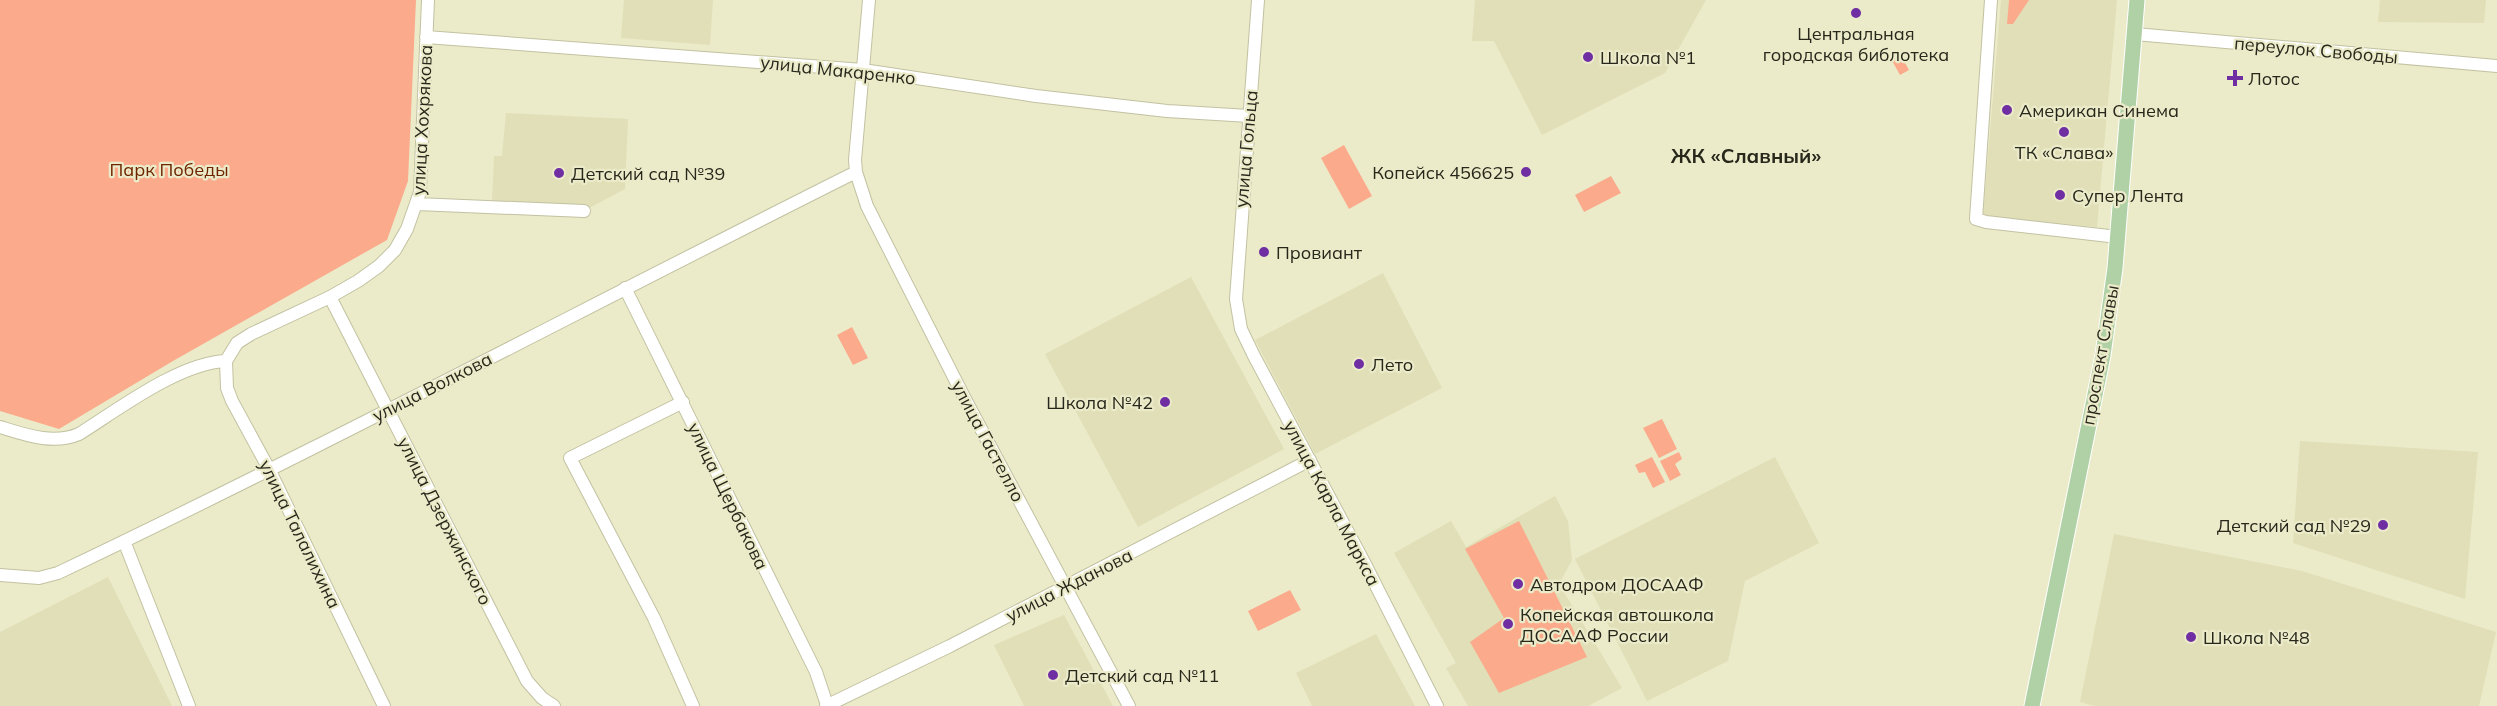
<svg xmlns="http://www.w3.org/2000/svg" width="2497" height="706" font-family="Mulish,sans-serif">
<rect width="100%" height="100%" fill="#ebebca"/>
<!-- built -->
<path fill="#e0dfb7" d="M624,0H713L710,45L621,38Z
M1475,0H1706L1665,73L1542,135L1494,41H1472Z
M2001,0H2117L2097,227L1983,216Z
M2380,0H2486L2484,23L2378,22Z
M506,113L628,119L625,189L591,207L492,201L494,156H502Z
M1383,273L1442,388L1315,454L1255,340Z
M1191,277L1284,449L1138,527L1045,354Z
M2300,441L2478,452L2465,599L2293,543Z
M1775,457L1819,543L1745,581L1728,661L1647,701L1575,559Z
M1555,496L1568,521L1572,560L1559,584L1622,688L1588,706H1468L1446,668L1456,663L1394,553L1451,521L1466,547Z
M2114,534L2302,571L2496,632L2479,706H2095L2080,702Z
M108,577L172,706H0V632Z
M1064,615L1113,706H1024L994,645Z
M1376,634L1415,706H1312L1296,673Z"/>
<!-- green -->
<path fill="#fbab8c" d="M0,0H416L408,181L387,240L173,361L59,429L0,411Z
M2009,0H2029L2013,24H2007Z
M1899,52L1909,70L1900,75L1890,57Z
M1344,145L1372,196L1349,209L1321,158Z
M1611,176L1621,193L1584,212L1575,195Z
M852,327L868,358L853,365L837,335Z
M1662,419L1677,449L1659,458L1643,428Z
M1679,452L1682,459L1675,464L1681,475L1670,481L1660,461Z
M1652,457L1665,482L1653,488L1645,472L1639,473L1635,465Z
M1519,521L1587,657L1499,693L1470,642L1504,618L1465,549Z
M1290,590L1301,610L1258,631L1248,611Z"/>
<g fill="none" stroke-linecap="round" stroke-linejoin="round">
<!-- minor casing -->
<g stroke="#c2c2a2" stroke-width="14">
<path id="minor" d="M869,0L855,160L856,172L867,206L964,397L1129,706
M1258,0L1236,299L1241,329L1254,356L1365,564L1437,706
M1991,0L1976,219L1986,222L2118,237
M2135,34L2497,66
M426,37L863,70L1036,96L1167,111L1249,116
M417,204L584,211
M625,288L816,672L827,705
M330,297L527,681L542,698L554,706
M683,402L570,458L654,618L693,706
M0,427C26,435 53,445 79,434C119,409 179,363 226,361
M124,541L189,706
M0,575L39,578L58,573C327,445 590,305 856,172
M384,706L269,469L232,401L227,388L226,361L237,343L251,334L330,297L358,281L379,266L395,250L407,229L420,192L428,0
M826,706L950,646L1310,460"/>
</g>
<!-- major casing -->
<g stroke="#fff" stroke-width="17">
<path id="major" d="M2032,706L2103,355L2115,268L2137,0"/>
</g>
<!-- minor -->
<use href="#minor" stroke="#fff" stroke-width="12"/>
<!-- major -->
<use href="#major" stroke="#b0d1a6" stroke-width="15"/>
</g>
<!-- markers -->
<g fill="#702ea3" stroke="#ebebca" stroke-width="2">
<circle cx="1856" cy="13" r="6"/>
<circle cx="1588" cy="57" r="6"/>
<path d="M2232 69h6v6h6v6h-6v6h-6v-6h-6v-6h6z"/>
<circle cx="2007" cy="110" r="6"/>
<circle cx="2064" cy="132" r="6"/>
<circle cx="1526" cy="172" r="6"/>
<circle cx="559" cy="173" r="6"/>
<circle cx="2060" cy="195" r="6"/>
<circle cx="1264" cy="252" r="6"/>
<circle cx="1359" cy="364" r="6"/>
<circle cx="1165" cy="402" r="6"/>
<circle cx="2383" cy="525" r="6"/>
<circle cx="1518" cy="584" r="6"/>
<circle cx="1508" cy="624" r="6"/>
<circle cx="2191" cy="637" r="6"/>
<circle cx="1053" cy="675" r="6"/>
</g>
<g text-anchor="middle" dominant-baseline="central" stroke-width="4.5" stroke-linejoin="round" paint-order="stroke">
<!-- poi labels -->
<g font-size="18" fill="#27271b" stroke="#ebebca" text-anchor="start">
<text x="1856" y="33" text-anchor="middle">Центральная<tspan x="1856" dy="21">городская библотека</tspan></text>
<text x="1600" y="57">Школа №1</text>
<text x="2248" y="78">Лотос</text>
<text x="2019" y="110">Американ Синема</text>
<text x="2064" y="152" text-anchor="middle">ТК «Слава»</text>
<text x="1514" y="172" text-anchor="end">Копейск 456625</text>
<text x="571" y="173">Детский сад №39</text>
<text x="2072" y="195">Супер Лента</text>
<text x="1276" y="252">Провиант</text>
<text x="1371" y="364">Лето</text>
<text x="1153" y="402" text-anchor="end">Школа №42</text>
<text x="2371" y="525" text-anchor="end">Детский сад №29</text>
<text x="1530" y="584">Автодром ДОСААФ</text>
<text x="1520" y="614">Копейская автошкола<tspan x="1520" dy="21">ДОСААФ России</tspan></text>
<text x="2203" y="637">Школа №48</text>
<text x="1065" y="675">Детский сад №11</text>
</g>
<!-- street labels -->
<g font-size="18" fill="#27271b" stroke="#ebebca">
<text transform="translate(2316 50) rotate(5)">переулок Свободы</text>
<text transform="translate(838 70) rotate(6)">улица Макаренко</text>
<text transform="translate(422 120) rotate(-87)">улица Хохрякова</text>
<text transform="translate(1246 149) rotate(-85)">улица Гольца</text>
<text transform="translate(2100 355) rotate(-80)">проспект Славы</text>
<text transform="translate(432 387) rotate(-27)">улица Волкова</text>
<text transform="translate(988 441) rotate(62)">улица Гастелло</text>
<text transform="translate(728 496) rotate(64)">улица Щербакова</text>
<text transform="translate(1332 503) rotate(62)">улица Карла Маркса</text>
<text transform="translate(445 521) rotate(63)">улица Дзержинского</text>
<text transform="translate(300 534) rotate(64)">улица Талалихина</text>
<text transform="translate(1069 585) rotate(-27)">улица Жданова</text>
</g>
<!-- park labels -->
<g font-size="18" fill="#6e2500" stroke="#ebebca">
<text x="169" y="169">Парк Победы</text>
</g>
<!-- neighbourhood labels -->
<g font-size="20" font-weight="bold" fill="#27271b" stroke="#ebebca">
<text x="1746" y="155">ЖК «Славный»</text>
</g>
</g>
</svg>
